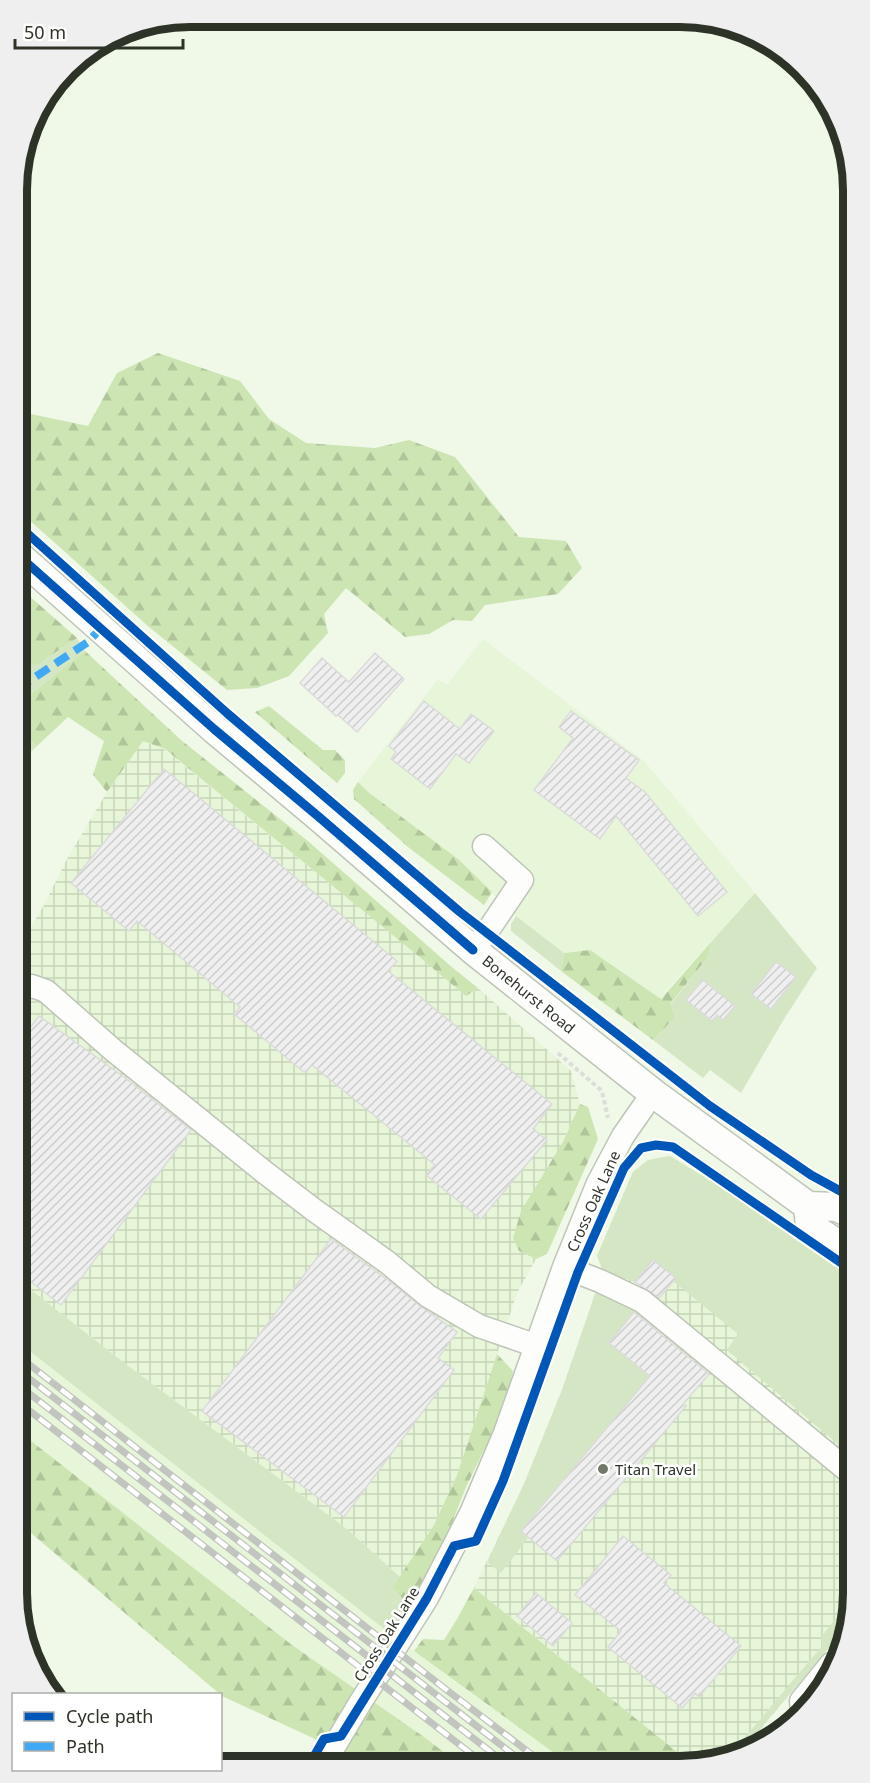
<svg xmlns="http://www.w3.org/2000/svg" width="870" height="1783" font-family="'Noto Sans',sans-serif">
<defs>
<pattern id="industrial-grid" width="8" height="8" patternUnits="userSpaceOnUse" patternTransform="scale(1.5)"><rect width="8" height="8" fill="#e7f6d8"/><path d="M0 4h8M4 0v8" fill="none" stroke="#c6d4b9"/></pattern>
<pattern id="forest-firs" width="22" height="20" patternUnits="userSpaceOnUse" patternTransform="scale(1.5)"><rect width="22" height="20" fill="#cce5b3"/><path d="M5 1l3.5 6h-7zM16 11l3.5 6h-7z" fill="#b0c59a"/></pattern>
<pattern id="building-hatch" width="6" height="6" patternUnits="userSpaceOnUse" patternTransform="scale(1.5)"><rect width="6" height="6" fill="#eeefee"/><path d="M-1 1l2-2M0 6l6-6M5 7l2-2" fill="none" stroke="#cccecc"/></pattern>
</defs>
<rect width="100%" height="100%" fill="#f0f8e8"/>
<!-- built -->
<path fill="#e7f6d8" d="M483,639L645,762L755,893L666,991L661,999L590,950L564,953L516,916L457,859L368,792L358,782L438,679L447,685Z
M17,1341L393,1636L572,1766H462L424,1737L292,1645L17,1430Z"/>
<!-- industrial -->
<path fill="url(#industrial-grid)" d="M143,741L165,750L283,846L372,917L466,996L478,988L571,1071L580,1104L563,1142L519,1251L536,1259L517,1293L457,1475L434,1525L400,1577L347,1529L127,1365L17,1279V950L44,905L67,859L107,792Z
M670,1156L714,1183L853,1279V1605L843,1631L739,1755L735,1757L692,1764L474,1588L524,1484L562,1390L603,1271L597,1256L633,1172L648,1160Z"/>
<!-- green -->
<path fill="#d5e6c4" d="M77,638L85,651L17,705V658L35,666Z
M17,729L37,746L17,765Z
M755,893L817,968L784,1019L741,1093L710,1070L703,1078L653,1040L675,1017L670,1005L708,957L712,941Z
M516,916L564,953L561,971L511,931V924Z
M670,1156L714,1183L853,1279V1457L727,1350L738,1334L673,1281L675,1278L654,1260L635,1282L603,1271L597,1256L633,1172L648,1160Z
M17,1279L127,1365L347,1529L400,1577L392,1588L411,1607L393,1636L17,1341Z
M596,1291L615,1295L635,1311L609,1343L650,1376L521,1531L528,1538L501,1573L487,1562L524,1484L562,1390Z
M853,1597V1605L843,1631L740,1753L735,1749L822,1646L821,1637Z"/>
<!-- forest -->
<path fill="url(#forest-firs)" d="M158,353L240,381L269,419L306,443L375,448L409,440L455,457L519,537L566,541L582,568L558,594L485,605L472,621L453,620L429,634L405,637L346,588L324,614L328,633L289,676L257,688L227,690L149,627L18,510V380H20L26,413L88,426L117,373Z
M18,586L77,638L35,666L17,658Z
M85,651L181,740L309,842L453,968L478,988L466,996C367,912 265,832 165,749L143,741L107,792L93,775L104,741L68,717L37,746L17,729V705Z
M269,706L323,750H335L345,760V773L337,783L255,712Z
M358,782L368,792L458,859L492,892L484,905L408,847L354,799L353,790Z
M712,941L708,957L670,1004L675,1017L653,1040L561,971L564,953L590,950L661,999Z
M580,1104L588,1107L598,1139L547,1254L536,1259L519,1251L513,1238L521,1211L563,1142Z
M497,1354L513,1371L504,1409L466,1487L441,1551L411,1607L392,1588L434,1525L457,1475Z
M17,1430L292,1645L424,1737L462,1766L337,1765L341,1758L317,1740L222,1696L17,1521Z
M474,1588L692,1764L680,1766H572L414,1651L423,1639L444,1640L457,1619Z"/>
<!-- building -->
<path fill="url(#building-hatch)" stroke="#dbdbdb" stroke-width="1.5" d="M375,653L404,679L357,732L338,715L336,716L300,683L322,658L349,682Z
M424,701L460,729L471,714L494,731L469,763L456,754L430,789L391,759L396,752L389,746Z
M571,711L639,760L626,778L645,792L727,892L698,916L616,816L600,839L534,790L573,738L559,727Z
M164,769L397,961L388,971L552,1104L533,1129L547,1140L481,1219L426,1175L435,1165L312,1065L305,1073L234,1014L240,1007L137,921L129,931L71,883Z
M776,962L796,977L771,1009L751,994Z
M703,980L735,1006L723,1020L717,1015L712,1021L686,1000Z
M39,1016L124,1077L191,1130L61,1305L17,1271V1045Z
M331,1239L392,1283L420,1306L457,1332L438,1358L454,1370L344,1517L202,1411Z
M653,1260L676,1278L659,1298L635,1282Z
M634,1312L709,1374L683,1404L686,1406L557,1561L521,1531L650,1376L609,1343Z
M623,1536L671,1575L664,1583L741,1646L699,1697L695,1693L682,1708L608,1647L621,1631L575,1595Z
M536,1593L572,1623L553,1646L517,1616Z"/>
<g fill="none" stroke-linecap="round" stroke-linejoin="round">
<!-- minor casing -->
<g stroke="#bec5b8" stroke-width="25">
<path id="minor" d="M473,950L487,932L522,880L484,846
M17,990L32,986L46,991L113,1050L263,1171L314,1210L387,1262L428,1296L479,1326L537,1346
M564,1267L600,1281L642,1301L853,1475
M802,1710L801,1701L831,1664
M323,1765L360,1703L427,1598L471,1513L505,1433L564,1267L598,1183L623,1136L653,1093"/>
</g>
<!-- major casing -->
<g stroke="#bec5b8" stroke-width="31">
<path id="major" d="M18,555L214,729L319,817L473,950L653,1093L808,1206L837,1207L853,1215
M808,1206L810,1226L853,1254"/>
</g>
<!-- path -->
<path stroke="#dcdeda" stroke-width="4" stroke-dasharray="4.5 3" stroke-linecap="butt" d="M558,1053L602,1091L608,1118"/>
<!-- minor -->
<use href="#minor" stroke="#fdfefc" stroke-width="22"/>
<!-- major -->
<use href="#major" stroke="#fdfefc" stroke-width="28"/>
<!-- rail casing -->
<g stroke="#c2c4c0" stroke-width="7">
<path id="rail" d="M17,1355L448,1691L547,1766
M17,1369L528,1766
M17,1384L509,1766
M17,1401L487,1766"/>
</g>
<!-- rail -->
<use href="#rail" stroke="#fff" stroke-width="4.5" stroke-dasharray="14" stroke-linecap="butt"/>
<!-- quiet -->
<path stroke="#3fa9f5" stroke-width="8" stroke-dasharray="15 8" stroke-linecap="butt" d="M17,689L88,642L100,629"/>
<!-- cycleway casing -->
<g stroke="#fff" stroke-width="13">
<path id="cycleway" d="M18,525L228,714L460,912L710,1106L811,1175L853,1198
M18,555L214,729L319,817L473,950
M309,1765L324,1739L341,1736L427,1598L454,1546L476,1541L503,1481L578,1272L624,1168L641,1148L656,1145L673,1147L853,1271"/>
</g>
<!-- cycleway -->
<use href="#cycleway" stroke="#0057b8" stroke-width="9"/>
</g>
<!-- markers -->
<circle fill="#71796b" stroke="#fff" stroke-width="2" cx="603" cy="1469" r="6"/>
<g text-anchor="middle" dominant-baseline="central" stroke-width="5" stroke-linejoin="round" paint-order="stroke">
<!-- street labels -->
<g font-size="15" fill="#2d3427" stroke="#fff">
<text transform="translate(529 994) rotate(39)">Bonehurst Road</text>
<text transform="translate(593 1201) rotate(-66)">Cross Oak Lane</text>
<text transform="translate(386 1634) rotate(-58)">Cross Oak Lane</text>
</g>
<!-- poi labels -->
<g font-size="15" fill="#2d3427" stroke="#fff" text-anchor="start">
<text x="615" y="1469">Titan Travel</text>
</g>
</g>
<!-- crop -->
<path d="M0 0H870V1783H0ZM190 27H680A163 163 0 0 1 843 190V1593A163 163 0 0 1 680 1756H190A163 163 0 0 1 27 1593V190A163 163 0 0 1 190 27Z" fill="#eeefee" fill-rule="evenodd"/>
<path fill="none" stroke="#2d3427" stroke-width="8" d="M190 27H680A163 163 0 0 1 843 190V1593A163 163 0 0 1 680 1756H190A163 163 0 0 1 27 1593V190A163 163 0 0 1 190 27Z"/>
<!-- legend -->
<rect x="12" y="1693" width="210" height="78" fill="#ffffff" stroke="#abaea9" stroke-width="1.5"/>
<rect x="24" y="1712" width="30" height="9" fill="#0057b8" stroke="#abaea9" stroke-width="1.5"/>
<text x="66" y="1723" font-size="18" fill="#2d3427">Cycle path</text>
<rect x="24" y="1742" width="30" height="9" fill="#3fa9f5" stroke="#abaea9" stroke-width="1.5"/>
<text x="66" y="1753" font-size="18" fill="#2d3427">Path</text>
<!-- scale -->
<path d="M15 39v9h168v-9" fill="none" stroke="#2d3427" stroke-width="3"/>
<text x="24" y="39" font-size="18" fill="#2d3427" stroke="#ffffff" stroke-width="4.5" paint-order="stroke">50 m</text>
</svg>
